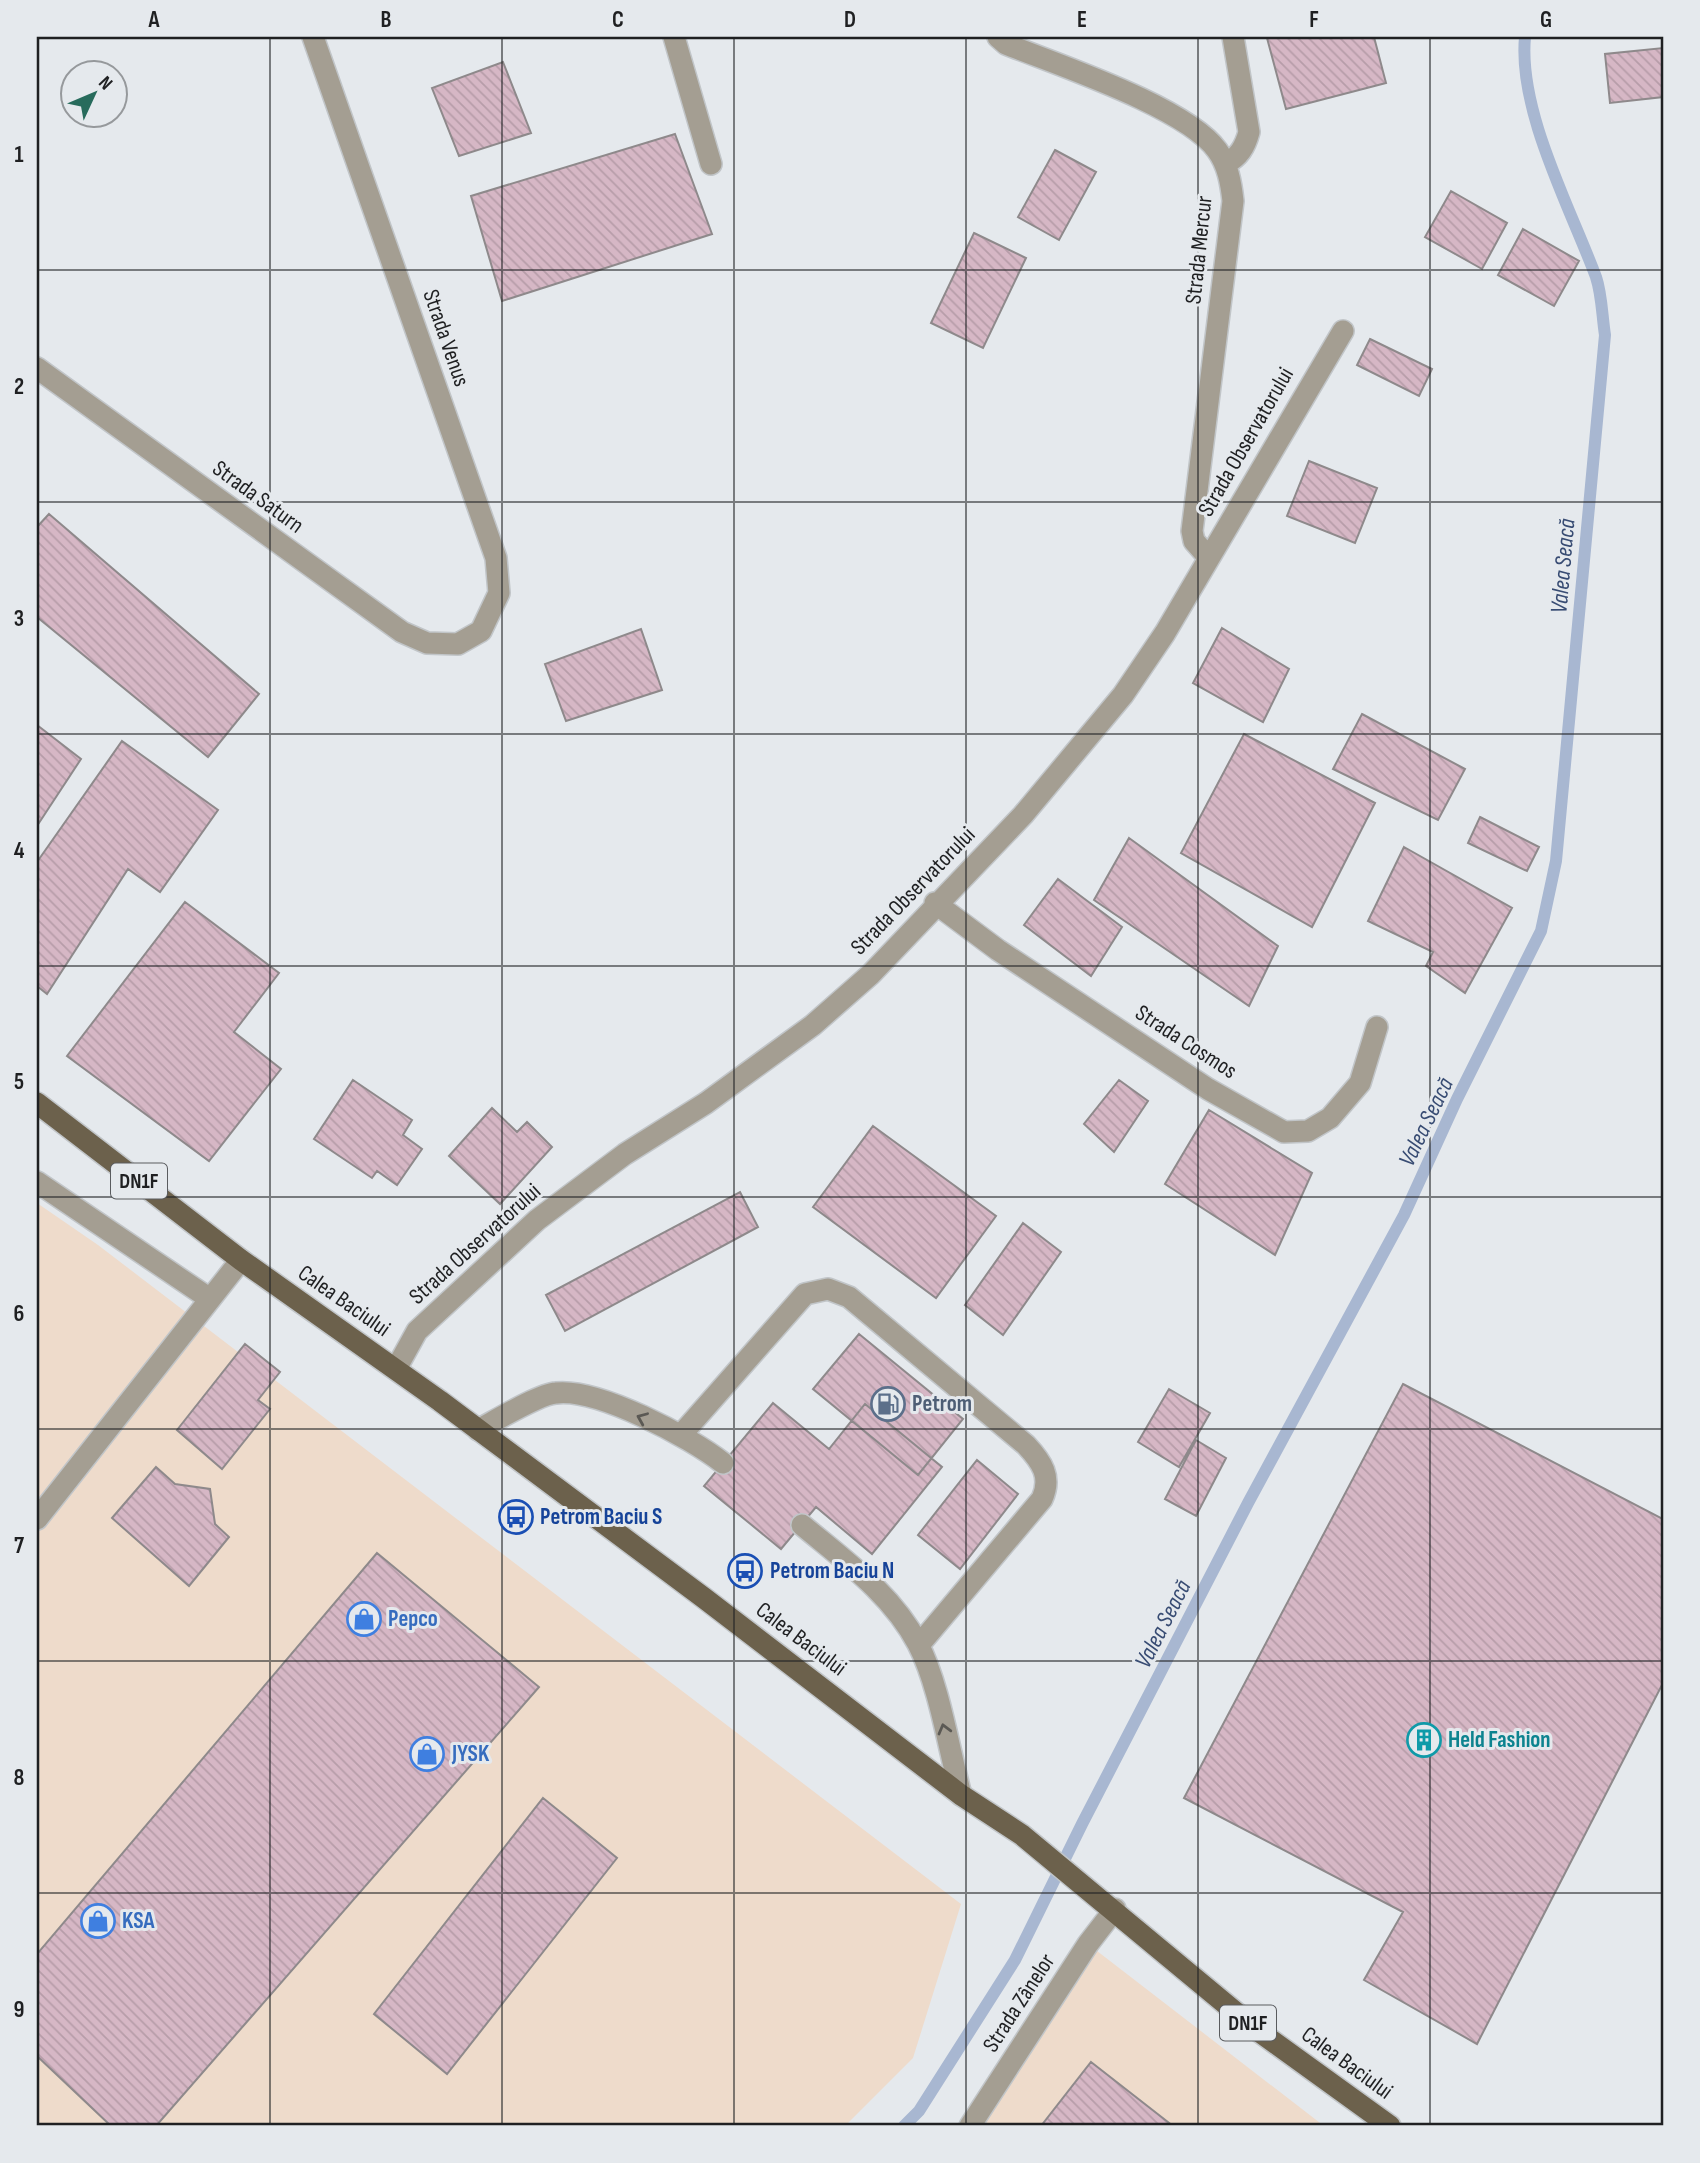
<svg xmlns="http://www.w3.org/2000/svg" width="1700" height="2163" font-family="'Sofia Sans Condensed',sans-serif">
<defs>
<pattern id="building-back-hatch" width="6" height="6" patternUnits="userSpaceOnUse" patternTransform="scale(1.75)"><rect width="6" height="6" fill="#d6b7c5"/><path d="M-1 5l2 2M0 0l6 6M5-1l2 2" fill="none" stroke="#b79da9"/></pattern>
</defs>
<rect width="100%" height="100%" fill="#e5e9ed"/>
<!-- industrial -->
<path fill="#eedbcb" d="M37,1203L98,1245L961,1904L913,2058L845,2126H37Z
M1088,1944L1324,2126H970Z"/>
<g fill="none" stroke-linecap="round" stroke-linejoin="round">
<!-- stream -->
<path stroke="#a8b7d1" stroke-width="12" d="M904,2126L919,2111L1015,1960L1082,1824L1248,1503L1404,1215L1457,1099L1541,931L1556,861L1605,335C1602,316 1602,295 1596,277C1570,207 1518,111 1525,37"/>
</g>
<!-- building -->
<path fill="url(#building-back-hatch)" stroke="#8e898b" stroke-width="2" d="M1374,37L1386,83L1286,109L1267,38Z
M1663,48V97L1610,103L1605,54Z
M503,62L531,133L459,156L432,88Z
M675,134L712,234L502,301L471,196Z
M1055,150L1096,172L1059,240L1018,217Z
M1451,191L1507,223L1482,269L1425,237Z
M1523,229L1579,261L1554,306L1498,275Z
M974,233L1026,258L983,348L931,323Z
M1370,339L1432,369L1419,396L1357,365Z
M1309,461L1377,488L1355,543L1287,516Z
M49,514L259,694L208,757L37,617V527Z
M1222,628L1289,669L1263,722L1193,683Z
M641,629L662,690L566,721L545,664Z
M1362,714L1465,769L1438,820L1333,769Z
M37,725L81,759L37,826Z
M1244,734L1375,803L1312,927L1181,853Z
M122,741L218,810L160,892L128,869L47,994L37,986V862Z
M1480,817L1539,847L1527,871L1468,843Z
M1129,838L1278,946L1249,1006L1094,900Z
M1404,847L1512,908L1465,993L1426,966L1433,952L1368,921Z
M1058,879L1122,927L1091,976L1024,925Z
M185,902L279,973L234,1032L281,1069L209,1161L67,1056Z
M353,1080L412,1120L403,1135L422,1149L397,1185L377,1171L372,1178L314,1139Z
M1119,1080L1148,1101L1114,1152L1084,1124Z
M492,1108L517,1132L527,1122L552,1147L500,1204L449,1156Z
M1209,1110L1312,1173L1275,1255L1165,1184Z
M873,1126L996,1216L936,1298L813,1207Z
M740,1192L758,1227L565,1331L546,1295Z
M1023,1223L1061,1252L1003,1335L965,1305Z
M859,1334L963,1419L918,1475L813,1389Z
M245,1344L280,1372L258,1400L270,1409L222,1469L177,1430Z
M1403,1384L1663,1519V1683L1477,2044L1364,1980L1403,1912L1184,1798Z
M1169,1389L1210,1413L1179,1467L1138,1442Z
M773,1403L829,1449L865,1404L942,1467L872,1554L816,1507L781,1549L704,1486Z
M1196,1440L1226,1458L1196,1516L1165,1499Z
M977,1460L1018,1494L960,1569L918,1535Z
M156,1467L175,1484L210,1489L215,1524L229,1537L189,1586L112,1518Z
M377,1553L539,1687L156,2126H111L37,2056V1954Z
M543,1798L617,1858L447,2074L374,2014Z
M1091,2062L1173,2126H1041Z"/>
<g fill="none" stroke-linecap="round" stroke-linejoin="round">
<!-- lane casing -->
<g stroke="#c1c5c8" stroke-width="24">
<path id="lane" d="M37,1182L210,1299
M478,1430C495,1421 539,1394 556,1393C598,1388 690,1437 723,1463
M681,1435L805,1294L828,1289L849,1297L1026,1445C1042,1462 1052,1477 1042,1499L919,1645
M37,1519L241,1260
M802,1525C844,1560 892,1594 918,1644C939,1684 949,1750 961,1795"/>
</g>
<!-- street casing -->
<g stroke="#c1c5c8" stroke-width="24">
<path id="street" d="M674,37L711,164
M998,37L1006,44C1058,65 1186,107 1217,150C1228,165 1231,183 1233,201L1192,531L1194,541L1209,558
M1225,164C1239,157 1245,147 1249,132L1233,37
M37,368L402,632L427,643L458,644L481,631L499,593L496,558L313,37
M935,903L998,950L1208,1089L1284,1132L1308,1131L1330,1118L1360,1083L1377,1027
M396,1369L417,1331L537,1220L625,1154L706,1103L813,1025L871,974L1023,815L1123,695L1165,633L1343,331
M970,2126L1088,1944L1115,1909"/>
</g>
<!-- primary casing -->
<g stroke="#c1c5c8" stroke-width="24">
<path id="primary" d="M37,1103L241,1260L440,1401L704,1598L961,1795L1022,1835L1257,2030L1390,2126"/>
</g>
<!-- lane -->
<use href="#lane" stroke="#a49e92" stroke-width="21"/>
<!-- street -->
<use href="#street" stroke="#a49e92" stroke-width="21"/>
<!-- primary -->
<use href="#primary" stroke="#6c614c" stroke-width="21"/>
</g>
<!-- one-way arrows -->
<defs><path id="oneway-chevron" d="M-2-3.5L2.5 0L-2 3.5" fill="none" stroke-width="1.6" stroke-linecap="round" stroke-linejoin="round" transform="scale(1.75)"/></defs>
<g stroke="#5b5954">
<use href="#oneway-chevron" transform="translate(642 1418) rotate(-157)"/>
<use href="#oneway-chevron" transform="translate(944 1729) rotate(-105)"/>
</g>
<!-- grid -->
<path fill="none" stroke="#1f2022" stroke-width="2" stroke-opacity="0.55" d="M270,37V2126M502,37V2126M734,37V2126M966,37V2126M1198,37V2126M1430,37V2126M37,270H1663M37,502H1663M37,734H1663M37,966H1663M37,1197H1663M37,1429H1663M37,1661H1663M37,1893H1663"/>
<!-- icons -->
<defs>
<g id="fuel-ring" transform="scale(1.75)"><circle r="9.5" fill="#e5e9ed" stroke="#5c6f8a" stroke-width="1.5"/><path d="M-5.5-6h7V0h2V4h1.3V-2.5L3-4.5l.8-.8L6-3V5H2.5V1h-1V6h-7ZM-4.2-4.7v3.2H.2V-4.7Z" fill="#5c6f8a"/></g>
<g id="bus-ring" transform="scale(1.75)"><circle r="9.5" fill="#e5e9ed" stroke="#1a4fb4" stroke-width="1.5"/><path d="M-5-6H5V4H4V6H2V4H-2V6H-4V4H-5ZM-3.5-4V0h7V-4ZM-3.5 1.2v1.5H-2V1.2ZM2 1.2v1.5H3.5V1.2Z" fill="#1a4fb4"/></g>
<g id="shop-ring" transform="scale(1.75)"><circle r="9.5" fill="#e5e9ed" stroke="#3f7fe0" stroke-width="1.5"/><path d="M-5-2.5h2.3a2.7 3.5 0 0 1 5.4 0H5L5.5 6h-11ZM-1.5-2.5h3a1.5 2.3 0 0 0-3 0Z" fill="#3f7fe0"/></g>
<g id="building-ring" transform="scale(1.75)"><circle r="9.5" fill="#e5e9ed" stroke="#0f9aa8" stroke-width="1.5"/><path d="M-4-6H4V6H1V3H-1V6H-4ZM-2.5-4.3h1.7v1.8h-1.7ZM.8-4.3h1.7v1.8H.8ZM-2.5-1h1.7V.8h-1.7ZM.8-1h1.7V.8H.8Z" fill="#0f9aa8"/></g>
</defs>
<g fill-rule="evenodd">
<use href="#fuel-ring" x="888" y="1404"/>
<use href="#bus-ring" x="516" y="1517"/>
<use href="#bus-ring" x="745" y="1571"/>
<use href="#shop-ring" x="364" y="1619"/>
<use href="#building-ring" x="1424" y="1740"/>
<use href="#shop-ring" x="427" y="1754"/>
<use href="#shop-ring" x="98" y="1921"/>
</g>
<g text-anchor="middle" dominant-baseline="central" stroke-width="6" stroke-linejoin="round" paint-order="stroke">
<!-- shield labels -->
<g fill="#e5e9ed" stroke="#5a5c5f" stroke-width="2">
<rect x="111" y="1163.5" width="56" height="35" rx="5"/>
<rect x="1220" y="2005.5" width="56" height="35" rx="5"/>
</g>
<g font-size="21" font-weight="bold" fill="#1f2022">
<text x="139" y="1181">DN1F</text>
<text x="1248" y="2023">DN1F</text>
</g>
<!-- street labels -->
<g font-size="23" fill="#1f2022" stroke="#e5e9ed">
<text transform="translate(1199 250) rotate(-84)">Strada Mercur</text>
<text transform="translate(446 338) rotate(71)">Strada Venus</text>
<text transform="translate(1246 442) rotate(-60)">Strada Observatorului</text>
<text transform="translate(258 497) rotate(36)">Strada Saturn</text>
<text transform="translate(913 891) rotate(-46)">Strada Observatorului</text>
<text transform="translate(1186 1042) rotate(33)">Strada Cosmos</text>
<text transform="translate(475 1244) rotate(-42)">Strada Observatorului</text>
<text transform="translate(344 1301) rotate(35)">Calea Baciului</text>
<text transform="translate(801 1639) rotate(37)">Calea Baciului</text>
<text transform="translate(1019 2003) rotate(-57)">Strada Zânelor</text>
<text transform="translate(1347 2063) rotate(36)">Calea Baciului</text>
</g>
<!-- service labels -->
<g font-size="23" font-weight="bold" fill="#4e5e75" stroke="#e5e9ed" text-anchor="start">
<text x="912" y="1404">Petrom</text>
</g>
<!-- transit labels -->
<g font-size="23" font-weight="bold" fill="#164399" stroke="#e5e9ed" text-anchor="start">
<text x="540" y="1517">Petrom Baciu S</text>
<text x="770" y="1571">Petrom Baciu N</text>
</g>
<!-- shop labels -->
<g font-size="23" font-weight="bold" fill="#366cbe" stroke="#e5e9ed" text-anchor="start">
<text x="388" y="1619">Pepco</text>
<text x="452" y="1754">JYSK</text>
<text x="122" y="1921">KSA</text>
</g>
<!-- culture labels -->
<g font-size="23" font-weight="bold" fill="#0d838f" stroke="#e5e9ed" text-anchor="start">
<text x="1448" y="1740">Held Fashion</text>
</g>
<!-- water labels -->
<g font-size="24" font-style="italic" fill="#384c73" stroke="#e5e9ed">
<text transform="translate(1563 566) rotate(-85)">Valea Seacă</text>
<text transform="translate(1426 1122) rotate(-64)">Valea Seacă</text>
<text transform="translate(1163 1624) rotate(-63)">Valea Seacă</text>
</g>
</g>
<!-- border -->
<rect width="1700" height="2163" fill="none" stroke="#e5e9ed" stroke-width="77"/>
<!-- north arrow -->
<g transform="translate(94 94) rotate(46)"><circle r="33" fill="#e5e9ed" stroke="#96999c" stroke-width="2"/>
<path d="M0-5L12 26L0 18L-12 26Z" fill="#276b5c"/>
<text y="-10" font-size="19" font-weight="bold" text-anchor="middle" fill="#1f2022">N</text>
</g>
<rect x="38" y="38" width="1624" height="2086" fill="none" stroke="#1f2022" stroke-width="2.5"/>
<g font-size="23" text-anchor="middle" font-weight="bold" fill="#1f2022">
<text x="154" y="27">A</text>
<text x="386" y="27">B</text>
<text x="618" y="27">C</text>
<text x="850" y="27">D</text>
<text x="1082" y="27">E</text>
<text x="1314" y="27">F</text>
<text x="1546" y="27">G</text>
<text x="19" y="162">1</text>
<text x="19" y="394">2</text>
<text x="19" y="626">3</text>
<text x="19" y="858">4</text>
<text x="19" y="1089">5</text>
<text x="19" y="1321">6</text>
<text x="19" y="1553">7</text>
<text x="19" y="1785">8</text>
<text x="19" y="2017">9</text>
</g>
</svg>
